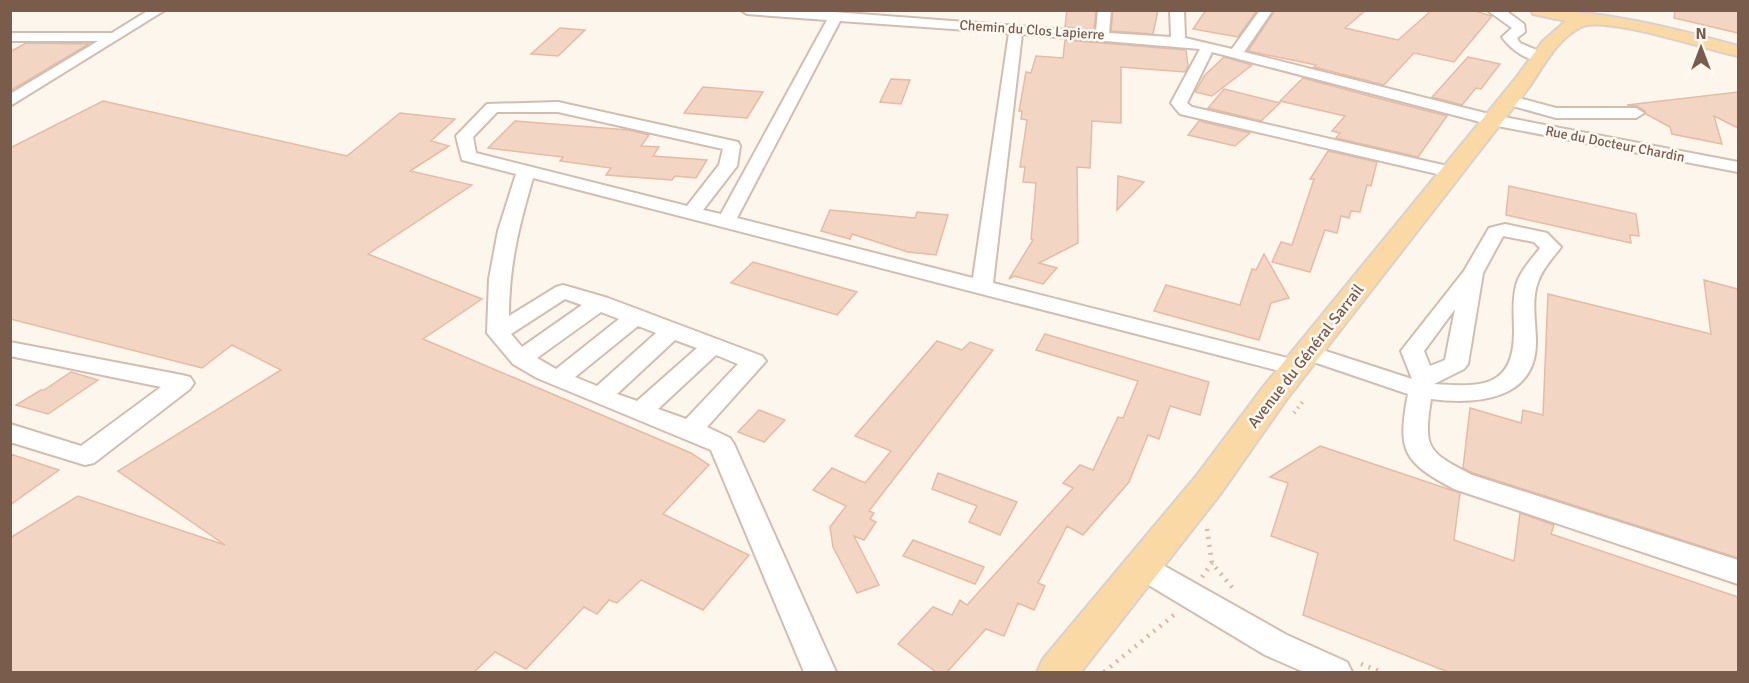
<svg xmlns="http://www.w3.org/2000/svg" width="1749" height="683" font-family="Signika,sans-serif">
<rect width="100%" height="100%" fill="#fdf6ec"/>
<!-- building -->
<path fill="#f3d5c3" stroke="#e6bba3" stroke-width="1.5" d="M1067,10H1096L1094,30L1065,27Z
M1113,10H1158L1153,34L1111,31Z
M1206,10H1257L1238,37L1193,29Z
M1275,10H1366L1345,28L1398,40L1432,10H1471L1492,16L1454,62L1414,53L1384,85L1314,67L1316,65L1248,51Z
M1675,10H1738V33L1674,18Z
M560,28L585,30L558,56L531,54Z
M1065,40L1186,50L1188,66L1185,72L1121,67V123L1092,121L1090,168L1077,167L1078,243L1039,263L1057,268L1043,284L1014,276L1009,279L1033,240L1031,239L1036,183L1023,182L1025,167H1020L1027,120L1021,119L1022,111H1019L1026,72L1031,73L1036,56L1063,58Z
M26,43L89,44L10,91V52Z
M1224,57L1252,65L1212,96L1195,92L1205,75Z
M1468,57L1500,64L1481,89L1476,88L1462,105L1432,97Z
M1303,78L1373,97L1447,116L1418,157L1336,138L1340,133L1332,131L1345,116L1280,101Z
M891,79L910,80L901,104L880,102Z
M703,87L763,92L747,118L684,113Z
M1224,89L1280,103L1261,121L1208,108Z
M1738,92V128L1714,116L1722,144L1672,134L1670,127L1646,114L1645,111L1637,106L1627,105Z
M103,101L347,156L400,113L455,119L431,141L449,146L410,171L472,185L368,254L482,299L423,339L691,453L709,465L663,514L749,555L703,610L641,580L617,603L609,600L597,614L584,607L526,669L495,652L474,672H10V538L78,496L225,545L118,471L281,370L232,345L202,368L10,319V148Z
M515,121L629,130L649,135L641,146L659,147L653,156L707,160L696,178L675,176L672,180L606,175L611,168L560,161L563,157L488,148Z
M1199,121L1250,133L1235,146L1188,135Z
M1328,151L1377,162L1371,186L1367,185L1360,212L1351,211L1349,218L1341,216L1337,233L1325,230L1310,272L1272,262L1281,242L1292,245L1314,179H1310Z
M1118,176L1144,182L1117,210Z
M1509,186L1636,214L1639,236L1630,235L1631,243L1506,215Z
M830,210L915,218L917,212L948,215L936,255L908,252L852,234L850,239L821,231Z
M1264,254L1289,298L1271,303L1259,340L1154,311L1166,285L1240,305L1252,269L1256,270Z
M753,262L857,292L837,315L731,283Z
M1704,280L1738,289V558L1473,473L1463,468L1470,408L1521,423L1523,410L1543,415L1548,294L1711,334Z
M1045,334L1209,382L1200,415L1170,406L1159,439L1148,435L1129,482L1083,535L1067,526L1038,583L1045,586L1034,610L1018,603L1004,636L986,629L947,672H936L898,644L933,607L952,615L960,600L967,605L1073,488L1063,483L1080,465L1093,470L1118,417L1123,418L1138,381L1036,350Z
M937,341L962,350L970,342L993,350L869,511L874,513L870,519L876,522L864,540L854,536L879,585L857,593L833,547L830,527L846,506L813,490L832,468L865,483L891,451L855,436Z
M71,372L98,380L48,414L16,405L41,390H44Z
M759,410L785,420L764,442L738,432Z
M1320,446L1460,493L1454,540L1514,561L1520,513L1554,525L1551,534L1738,597V672H1448L1303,615L1318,553L1271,536L1288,483L1270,477Z
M10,454L59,470L10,505Z
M938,473L1017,502L1000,535L969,522L977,506L932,489Z
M913,540L984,567L975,584L903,556Z"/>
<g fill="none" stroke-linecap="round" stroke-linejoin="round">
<!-- minor casing -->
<g stroke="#d1beb0" stroke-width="4">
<path id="minor" d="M149,10H165L10,106V94L98,41H10V33H112Z
M741,10H807L1096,32L1098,10H1111L1109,33L1171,37L1170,10H1184L1185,38L1232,49L1260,10H1273L1244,52L1493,115L1738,162V172L1492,125L1212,52L1187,103L1192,107L1456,168L1459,172L1456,176L1450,177L1180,114L1171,103L1200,49L1022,34L993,283L1303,362L1307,367L1303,372L1295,375L533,178C519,226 509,265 509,316L556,287L563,285L608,298L762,356L766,361L707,427L730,438L734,444L836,672H804L711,450L537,378L513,364L487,333L489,279L498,231L516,174L462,160L456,136L487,104L558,102L738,142L740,146L737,166L703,210L721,214L827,20L747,14ZM840,21L1009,33L973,278L737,218ZM497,112H558L723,149L719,165L687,206L476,153L473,137ZM565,299L582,305L522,347L511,334ZM601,312L619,319L556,369L537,358ZM638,326L656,333L597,386L575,377ZM675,340L697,348L637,401L617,394ZM716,355L738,364L686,419L658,409Z
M1487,10H1505L1524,24L1525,32L1517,38L1520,43L1546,54L1548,57L1546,60C1530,64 1510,49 1502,37L1512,28Z
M1508,95L1556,108H1636L1644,113L1636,118H1556L1502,103L1500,100Z
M1505,224L1547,233L1561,247C1553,258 1542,269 1538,282C1531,300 1536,323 1536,342C1536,400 1477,405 1431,399C1423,450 1428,452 1472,475L1738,560V584L1454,489C1403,462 1397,451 1408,394L1299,357L1296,352L1299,347L1307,345L1412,379L1401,351L1464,271L1489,228ZM1503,236L1534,242L1540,248C1532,259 1519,272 1516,286C1512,301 1514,317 1514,332C1514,389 1480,387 1434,384L1464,369L1468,364L1483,273ZM1455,309L1445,360L1430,366L1424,351Z
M10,342L182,375L190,377L194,383L190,389L94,463L85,465L10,442V424L81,446L161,387L10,356Z
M1142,555L1152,559L1287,635L1347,662L1352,672H1304L1265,655L1132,575L1128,567L1132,559Z"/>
</g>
<!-- major casing -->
<g stroke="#dad1cd" stroke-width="4">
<path id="major" d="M1531,10C1602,10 1670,27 1738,46V56C1708,50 1604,15 1581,27C1557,39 1544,65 1530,86L1286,400L1221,493L1081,672H1037L1043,659L1197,475L1264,386L1516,78L1543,41L1566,21L1533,14Z"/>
</g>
<!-- path-far1 -->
<path stroke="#d9b8a5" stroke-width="4" stroke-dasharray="1.5 4.5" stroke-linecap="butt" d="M1294,413L1304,400"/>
<!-- path -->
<path stroke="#d9b8a5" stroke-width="4.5" stroke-dasharray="2 6" stroke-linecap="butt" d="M1207,529L1212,563L1235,591
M1202,577L1212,563
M1361,664L1382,672
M1104,672L1175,614"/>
<!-- minor -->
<use href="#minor" fill="#fff" fill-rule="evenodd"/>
<!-- major -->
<use href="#major" fill="#fbd9a5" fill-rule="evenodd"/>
</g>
<g text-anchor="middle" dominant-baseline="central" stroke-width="5" stroke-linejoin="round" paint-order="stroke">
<!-- far-street labels -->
<g font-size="14" fill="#7a5c4d" stroke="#fffaf3">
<text transform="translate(1032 30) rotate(4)">Chemin du Clos Lapierre</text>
<text transform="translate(1615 144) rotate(11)">Rue du Docteur Chardin</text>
</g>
<!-- street labels -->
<g font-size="16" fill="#7a5c4d" stroke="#fffaf3">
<text transform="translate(1306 356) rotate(-52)">Avenue du Général Sarrail</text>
</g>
</g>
<!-- border -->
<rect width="1749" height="683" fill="none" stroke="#7a5c4d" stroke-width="24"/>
<!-- north arrow -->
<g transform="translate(1701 48)" stroke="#fffaf3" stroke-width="4.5" paint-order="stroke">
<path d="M0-4.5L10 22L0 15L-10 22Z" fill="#7a5c4d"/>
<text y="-9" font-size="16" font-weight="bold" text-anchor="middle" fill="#7a5c4d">N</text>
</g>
</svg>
